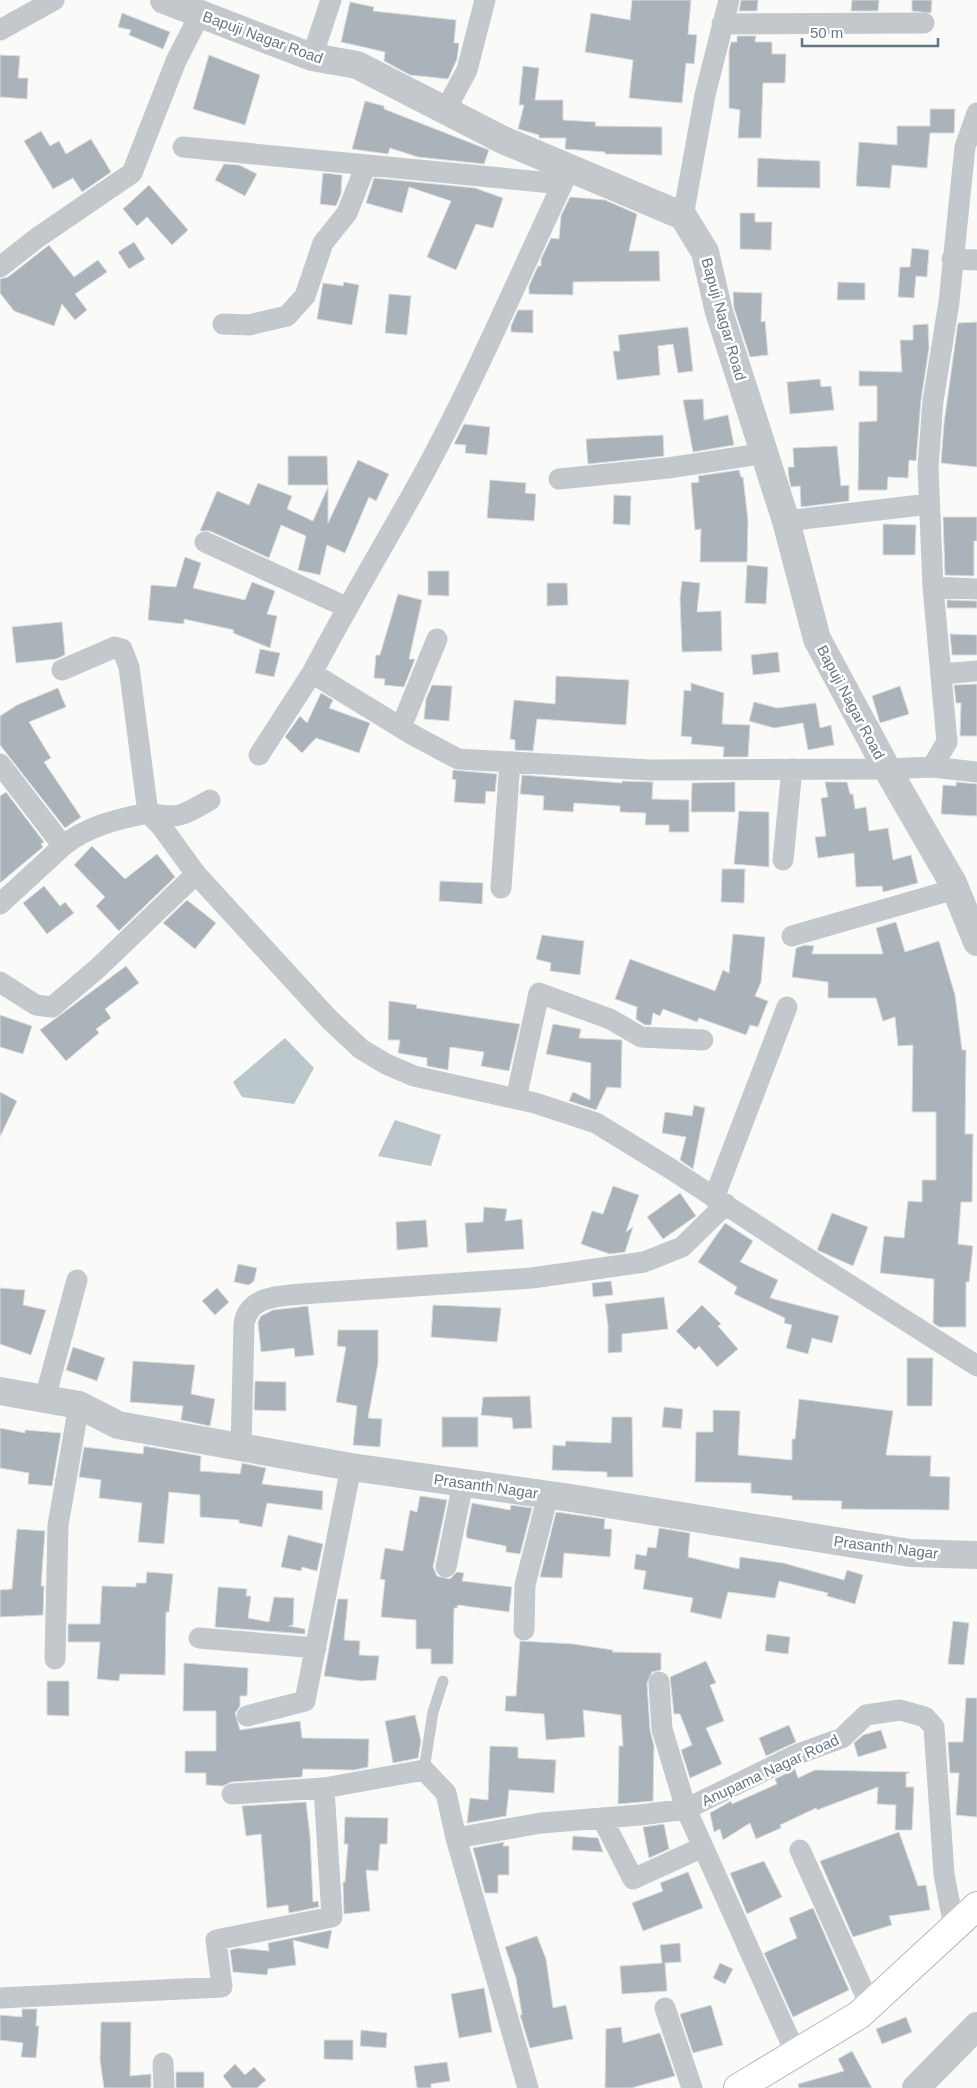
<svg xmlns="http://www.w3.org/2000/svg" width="977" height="2088" font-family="Arial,sans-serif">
<rect width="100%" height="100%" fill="#fafaf8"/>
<!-- water -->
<path fill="#bbc7cb" d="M285,1038L314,1068L294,1104L242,1097L233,1082Z
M395,1120L441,1135L431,1166L378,1156Z"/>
<!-- building -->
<path fill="#aab3b9" stroke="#dcdcda" d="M632,0H691L688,34L697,35L694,64L686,63L682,103L629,98L633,60L585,52L591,13L630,20Z
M741,0H758L757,11H739Z
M852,0H879L878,11H851Z
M912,0H932L931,13L912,11Z
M350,2L374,7L373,11L456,20L454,43H459L457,59L448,79L410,75L384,61L385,52L341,42Z
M122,13L170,32L163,49L129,35L131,30L118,27Z
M737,36H756L755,42H772V54H786L785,83H763L761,138H738L740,110L729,108V51L731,42H737Z
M0,55L20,56L18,78H28L27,99L0,97Z
M209,55L260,75L245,125L193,109Z
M523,66L539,68L535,100H563V120L596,122L595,126L662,127V155L605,154V152L565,149L566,138H539V135L518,129L524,105H519Z
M365,101L384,106V109L489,150L484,164L418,157L390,148L388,154L352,149Z
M930,109H955L954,133H930L927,168L892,165L890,188L856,186L859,142L897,145V126H930Z
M41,131L50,146L59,141L66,154L91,139L111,172L82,192L73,178L53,189L24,141Z
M758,158L820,161V188L757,187Z
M224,164L239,165L257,174L245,196L215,180Z
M323,173L342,175L341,194L336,206L320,204Z
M374,178L475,188L503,198L493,228L476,224L456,270L427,257L451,201L409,187L402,213L366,203Z
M149,185L188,230L172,245L147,217L137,226L123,209Z
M570,197L605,200L637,214L629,251H659L660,281L573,282V295L529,294V286L538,266H541V259L551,238L559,239L561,216Z
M740,213H755V222H772L771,250L740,249Z
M134,242L145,259L129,269L118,252Z
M49,245L74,277L98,260L107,272L75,294L87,310L75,320L62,304L54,326L14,311L0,293V279L8,277Z
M912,248L929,250L927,277L916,276L914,298L898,297L900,267H910Z
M344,282L359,285L352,325L317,319L323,283L343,286Z
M838,282L865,283V300H837Z
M733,292L762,293L761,322L765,321L768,355L750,357L734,308Z
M389,294L411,296L407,335L385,333Z
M518,310H533V333L511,332V326Z
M977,322V467L941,463L944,423L958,323Z
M928,324L929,348L921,400L916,461L909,460L908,478L888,477L887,490H858L859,422L877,421V386H859V371L902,372L900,340H913V325Z
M688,327L693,371L678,373L673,344L658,346L660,375L617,380L613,351H620L618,335Z
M820,379L821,387L831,386L834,410L790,414L787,382Z
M703,399L704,420L728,415L734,445L693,452L683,400Z
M464,424L490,427L487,455L465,453L466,445L454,444Z
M663,435L664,456L588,464L586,439Z
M837,446L841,486L849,485V501L801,507L800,486L791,487L789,478L788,467H794L793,448Z
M288,456H327L328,485H288Z
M358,460L389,474L376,501L369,497L345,553L327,545L320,575L298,570L306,536L281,525L269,558L210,531H200L217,491L249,505L258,483L292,496L287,509L313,521L328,487V523Z
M739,470L741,477H743L748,520L747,562H700L701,529L695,530L691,483L699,482L698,476Z
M490,480L526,483L525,493L536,494L534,521L487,518Z
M614,495L631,496L630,525L613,524Z
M943,517H977V541H974V576L945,575Z
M883,524L916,525L915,555H883Z
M185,557L201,563L193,588L245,600L252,582L275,591L267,614L277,616L270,648L233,633L234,630L184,619V624L148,620L151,585L176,587Z
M747,565L768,567L766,604L745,603Z
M428,571H449V596L428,595Z
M682,581L700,583L697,612L721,611L722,651L682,652L680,598Z
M547,583H567L568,605L547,606Z
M398,594L422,600L409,659H415L404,687L384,685L385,679L374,678L376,655H380Z
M947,600L977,601V608H947Z
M62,622L65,655L56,659L16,663L12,627Z
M950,634L977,635V655H952Z
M260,649L280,653L274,677L255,673Z
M778,652L780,672L753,675L751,655Z
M556,676L629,680L626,725L537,719L533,751L515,750V740L510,739L514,700L555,704Z
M691,683L724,693L722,724L750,725L748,757H723L724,747L691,744L692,737L681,736L684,690L691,691Z
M977,684V736H960L961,703H956L954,685Z
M432,685L452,686L449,721L424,719L426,699Z
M900,686L909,714L880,723L872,696Z
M58,688L66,707L29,722L51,758L44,762L81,817L65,828L0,745V716L17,705Z
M321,693L333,700L329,708L370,723L359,753L316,738L302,753L285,737L300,716L307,723Z
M754,702L777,708L816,703L820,728L831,725L834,745L808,750L803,723L774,728L749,721Z
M453,770L497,774L495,792L486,791L485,804L454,802L456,780L452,779Z
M522,775L622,783V781L653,782L652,799L689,800V832H669V825H645L646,813L620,812V806L574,803L573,812L543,810L544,796L520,794Z
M735,782V812H691L692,783Z
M825,782H847L850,794H853L855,809L866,807L869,831L888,828L893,860L911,855L918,883L883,892L882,886L856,887L854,853L818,858L815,837L826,836L821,798L828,797Z
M956,782L977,784V816L941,814L943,785L956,786Z
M6,792L44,842L41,844L43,847L0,883V796Z
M739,811L769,812V867L734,864Z
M92,846L125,879L157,854L175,877L119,931L96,906L105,897L74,865Z
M722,869H745L744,903L721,902Z
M440,881L483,883L482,904L439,901Z
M44,886L60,906L65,902L74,913L47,934L23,903Z
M187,900L216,923L195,949L163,923Z
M896,922L905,952L939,941L955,995L962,1050H966L965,1134H973L972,1202H961L958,1244L973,1246L969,1282H966V1327H939L933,1323L934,1279L880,1273L884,1236L904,1238L908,1201L922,1202V1180H936V1112H912L913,1045L898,1046L895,1017L883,1021L876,998H828V982L792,977L796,948L805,945L814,946L812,954H883L876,928Z
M733,934L765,937L761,982L755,996L768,1001L758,1027L750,1025L746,1035L699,1018L697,1022L663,1009L660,1016L653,1013L651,1025H645L636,1019L637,1007L615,999L630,959L715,991L723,970L729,973Z
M542,935L584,941L580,975L550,971L551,963L536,959Z
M126,966L139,983L105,1009L111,1018L96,1029L99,1033L66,1061L40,1030Z
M389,1001L417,1005L416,1008L520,1024L509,1071L481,1066L484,1052L450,1047L448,1070L427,1066V1058L398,1053L400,1040H388Z
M0,1015L32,1026L23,1054L0,1047Z
M553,1024L581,1029L579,1038L622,1040L621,1088L607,1087L596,1110L569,1101L573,1092L590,1100L591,1063L546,1054Z
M0,1092L17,1101L0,1137Z
M694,1105L705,1108L693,1169L680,1160L686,1137L662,1133L665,1112L692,1116Z
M613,1186L639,1195L626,1232L633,1227L625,1252L610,1254L581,1244L592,1211L603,1214Z
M680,1193L696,1216L663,1239L647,1217Z
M484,1207L507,1209L505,1221L522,1219L524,1249L467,1253L465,1223L483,1222Z
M832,1213L868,1227L853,1266L817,1250Z
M426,1220L428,1247L397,1250L396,1222Z
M725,1223L753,1241L740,1262L778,1280L770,1298L839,1316L832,1343L812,1338L808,1354L786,1348L792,1325L784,1323L785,1318L734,1294L737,1287L698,1262Z
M238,1264L257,1268L254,1281L249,1285L234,1282Z
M611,1281L613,1295L593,1297L592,1283Z
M0,1288L25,1290L23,1305L46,1310L31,1355L0,1344Z
M217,1288L229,1302L215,1315L202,1301Z
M664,1297L668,1329L622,1334V1352L608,1353V1325L605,1304Z
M433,1305L501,1308L497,1342L431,1337Z
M702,1305L721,1324L718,1326L738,1349L717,1367L699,1346L695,1350L676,1331Z
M308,1306L314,1355L295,1357L294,1348L261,1352L258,1322L261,1316L273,1310Z
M338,1330H378V1363L368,1418L382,1419L380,1447L353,1445L357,1406L336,1402L346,1347L337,1346Z
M73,1347L105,1358L97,1381L66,1370Z
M907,1358H933L932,1406H907Z
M133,1361L195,1365L191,1394L215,1399L210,1426L181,1420L183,1406L130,1402Z
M255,1381L286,1382V1411L254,1410Z
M530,1396L532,1428L513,1429L512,1418L481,1415L483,1397Z
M799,1399L893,1411L886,1455L931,1456L930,1476L950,1477L949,1510L841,1509L842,1501L792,1500V1496L751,1493V1483L695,1482L696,1432H713V1410L740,1411L738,1455L792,1460V1439H795Z
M664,1407L683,1409L681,1429L662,1427Z
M442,1417H478V1447H442Z
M612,1417H632L633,1477H607V1472L552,1470L553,1445L565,1446L566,1441L611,1443Z
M0,1428L25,1433V1430L61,1433L52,1486L28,1484L29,1473L0,1468Z
M144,1446L201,1456L200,1471L240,1474L242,1463L266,1468L262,1484L323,1491L322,1510L267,1503L262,1527L239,1523V1520L200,1517V1495L169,1492L164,1544L138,1542L142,1503L99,1498L101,1480L79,1477L84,1447L143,1454Z
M420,1496L447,1500L433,1567L437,1576L450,1579L457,1572L464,1573L462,1581L512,1587L509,1612L458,1605L457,1608H454L453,1664H431V1649H416V1620L381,1617L385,1580L380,1579L385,1548L403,1551L410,1510L417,1512Z
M472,1503L510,1510L511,1505L532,1508L520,1554L506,1552V1546L467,1538L466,1534Z
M556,1512L605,1519L604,1529H612L610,1557L564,1553L562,1578L540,1577Z
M659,1528L690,1533L688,1557L739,1569L740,1557L783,1563L844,1580L847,1570L863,1575L855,1604L827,1596L828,1593L779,1581L775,1598L728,1592L721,1619L690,1612L693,1598L643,1589L646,1571L634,1569L636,1554L646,1556L648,1547L656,1548Z
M17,1529L45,1531L41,1586H44L43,1615L0,1617V1590L12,1589Z
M288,1535L323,1544L317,1571L302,1567L301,1571L281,1567Z
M147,1572L173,1574L169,1612H166L165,1675L120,1674L119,1681L97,1679L100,1642H68V1624H100L102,1586L136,1587V1583H146Z
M218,1587L247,1589L246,1596H251L248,1618L269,1622L274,1597L294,1598L293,1625L289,1626L305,1629V1634L215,1627Z
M338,1599H348L344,1640L360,1641L359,1655L379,1656L376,1680L361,1681L324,1676Z
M953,1621L969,1623L964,1665L948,1664Z
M767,1634L790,1637L788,1654L765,1651Z
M520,1641L573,1644L613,1650L612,1652L661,1653V1670L652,1672L647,1683L650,1730L654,1746L653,1801L618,1804L619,1746H623L621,1715L583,1710L585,1737L546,1740L544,1714L505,1711L506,1696H516Z
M706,1661L716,1683L710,1685L724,1721L706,1728L722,1764L690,1778L681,1750L692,1745L680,1714H674L670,1677Z
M184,1663L248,1668L247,1696H240V1706L235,1713L240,1730L300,1721L302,1738L369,1739L368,1767L354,1770L303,1769L302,1777L231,1782L223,1786L206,1785V1773H185V1751H216V1711H183Z
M47,1681H69V1716L47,1715Z
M966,1698H977V1817L956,1815L959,1773H950L948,1742H963Z
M415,1715L421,1741L418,1758L393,1763L385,1721Z
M789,1725L796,1742L766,1756L759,1738Z
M881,1730L887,1748L858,1757L854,1743L863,1735Z
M490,1746L518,1747V1758L556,1760L554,1793L509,1790L506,1816L467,1823L470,1798L488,1800Z
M795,1769L798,1778L815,1770L910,1772L906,1774V1787H914L912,1830H895L896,1805L877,1804L878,1787L817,1810L816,1808L780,1825L781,1828L756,1839L750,1823L723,1840L720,1829L714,1832L710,1813L731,1801L732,1804L777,1784L775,1779Z
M306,1802L310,1836L313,1902L318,1901L319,1907L289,1913L288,1905L267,1908L261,1834L246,1836L242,1806Z
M345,1817L388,1818L387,1844H380L378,1871L366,1870L370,1911L344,1914L343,1882H345L348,1844H344Z
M664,1824L669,1849L649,1858L643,1827Z
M899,1832L918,1886L926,1885L930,1910L889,1916L892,1925L853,1937L820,1861Z
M573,1836L598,1838L603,1852L572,1850Z
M504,1842L503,1846H509V1875H498V1893H485L473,1848Z
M764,1861L782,1897L747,1914L730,1873Z
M688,1872L703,1908L643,1931L632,1903L663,1891L660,1883Z
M813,1908L849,1990L793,2017L764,1953L797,1938L789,1918Z
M332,1930L328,1949L293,1940L296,1965L268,1969L267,1975L233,1972L230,1950L238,1948L269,1951L268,1943Z
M537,1936L546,1959L553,2008L566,2005L573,2039L530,2048L520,2015H522L516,1978L505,1947Z
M680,1943L681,1962L665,1963L667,1991L622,1994L620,1966L662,1963L660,1945Z
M720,1963L733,1969L725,1984L713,1978Z
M484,1988L492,2032L459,2038L451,1994Z
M711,2005L723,2045L693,2053L680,2014Z
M22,2009H37L36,2026H39L36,2058L21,2057L23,2043L0,2040V2015L22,2017Z
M906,2017L912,2032L882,2044L876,2029Z
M101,2022H131L130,2076L151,2074V2088H104L100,2060Z
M621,2027L623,2043L660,2033L675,2076L631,2088H605L606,2029Z
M361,2030L387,2033L386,2048L360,2046Z
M324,2040H353V2060L324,2059Z
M852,2051L872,2088H799L798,2084L844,2071L838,2059Z
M447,2062L450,2081L431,2084V2088H417L414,2066Z
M235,2064L245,2075L254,2067L266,2080L257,2088H232L223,2076Z
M176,2072H204V2088H176Z"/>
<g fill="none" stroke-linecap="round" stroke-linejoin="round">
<!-- primary casing -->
<g stroke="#b5babe" stroke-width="30">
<path id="primary" d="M738,2088L859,2015L977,1906"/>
</g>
<!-- service -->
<path stroke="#c3c8cc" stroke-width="11" d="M424,1770L433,1712L443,1681"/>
<!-- minor -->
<path stroke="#c3c8cc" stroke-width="21" d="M722,24L924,23
M0,30L54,0
M312,57L331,0
M445,111L467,70L485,0
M183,147L562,184
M570,168C521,271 477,376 423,475C386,542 347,606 312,673L413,735L458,759L650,770L887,769L932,767L947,742L933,587L928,467L933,401L949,302L965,147L977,113
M683,216L705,95L729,0
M952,259L977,260
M0,267L37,238L132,173L176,61L200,14
M223,324L249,325L287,316L305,296L323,243L347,213L366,165
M559,479L668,468L766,453
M786,521L929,504
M205,542L346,607
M933,587L977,589
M62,670L115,647L122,649L129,667L148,813C181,819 181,816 210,800
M941,674L977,671
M401,727L437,639
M259,755L312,673
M0,764L63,846C87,826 118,819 148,813L161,826L196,874L329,1019L361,1049L386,1064L414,1076L535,1103L596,1123L671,1169L793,1249L977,1366
M932,767L977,772
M783,860L792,769
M501,888L510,762
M0,904L63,846
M792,936L955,889
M0,982L36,1005L52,1007L98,968L196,874
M516,1099L539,993L610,1019L641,1037L703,1040
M714,1198L787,1007
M45,1398L77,1280
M241,1448L244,1324C248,1296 279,1296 301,1294L532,1278L644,1262L682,1247L726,1204
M446,1567L463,1483
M524,1630L525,1585L548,1495
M199,1638L316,1648
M55,1659L58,1525L79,1405
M659,1682L662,1729L686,1809L796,2054
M247,1716L305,1701L351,1467
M232,1794L324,1788L424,1770L446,1793L456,1838L528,2088
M602,1818L633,1879L703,1847
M456,1838L541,1823L640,1815L686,1809L798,1754L842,1738L866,1715L900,1710L925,1717L934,1727L944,1874L954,1927
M800,1850L870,2005
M0,1998L222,1987L216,1940L332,1917L324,1788
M665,2008L692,2088
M163,2063L164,2088"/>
<!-- tertiary -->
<path stroke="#c3c8cc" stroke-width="28" d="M164,0L312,57L357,65L503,140L683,216L705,252L719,312L786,521L817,639L887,769L953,883L977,942
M0,1391L79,1405L118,1425L351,1467L571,1498L910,1553L977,1555
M916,2088L977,2026"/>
<!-- primary -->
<use href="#primary" stroke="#fff" stroke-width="28"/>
</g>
<g text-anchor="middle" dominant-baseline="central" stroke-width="5" stroke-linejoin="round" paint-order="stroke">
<!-- street labels -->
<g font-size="15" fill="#657683" stroke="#fff">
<text transform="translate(263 37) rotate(20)">Bapuji Nagar Road</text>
<text transform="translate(724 319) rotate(74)">Bapuji Nagar Road</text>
<text transform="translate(851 702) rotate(62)">Bapuji Nagar Road</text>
<text transform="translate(486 1486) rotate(8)">Prasanth Nagar</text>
<text transform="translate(886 1547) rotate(7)">Prasanth Nagar</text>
<text transform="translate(770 1770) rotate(-25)">Anupama Nagar Road</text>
</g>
</g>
<!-- scale -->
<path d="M802 38v8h136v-8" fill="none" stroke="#657683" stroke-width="2.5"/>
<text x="810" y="38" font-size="15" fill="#657683" stroke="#ffffff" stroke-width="4" paint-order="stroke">50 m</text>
</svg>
